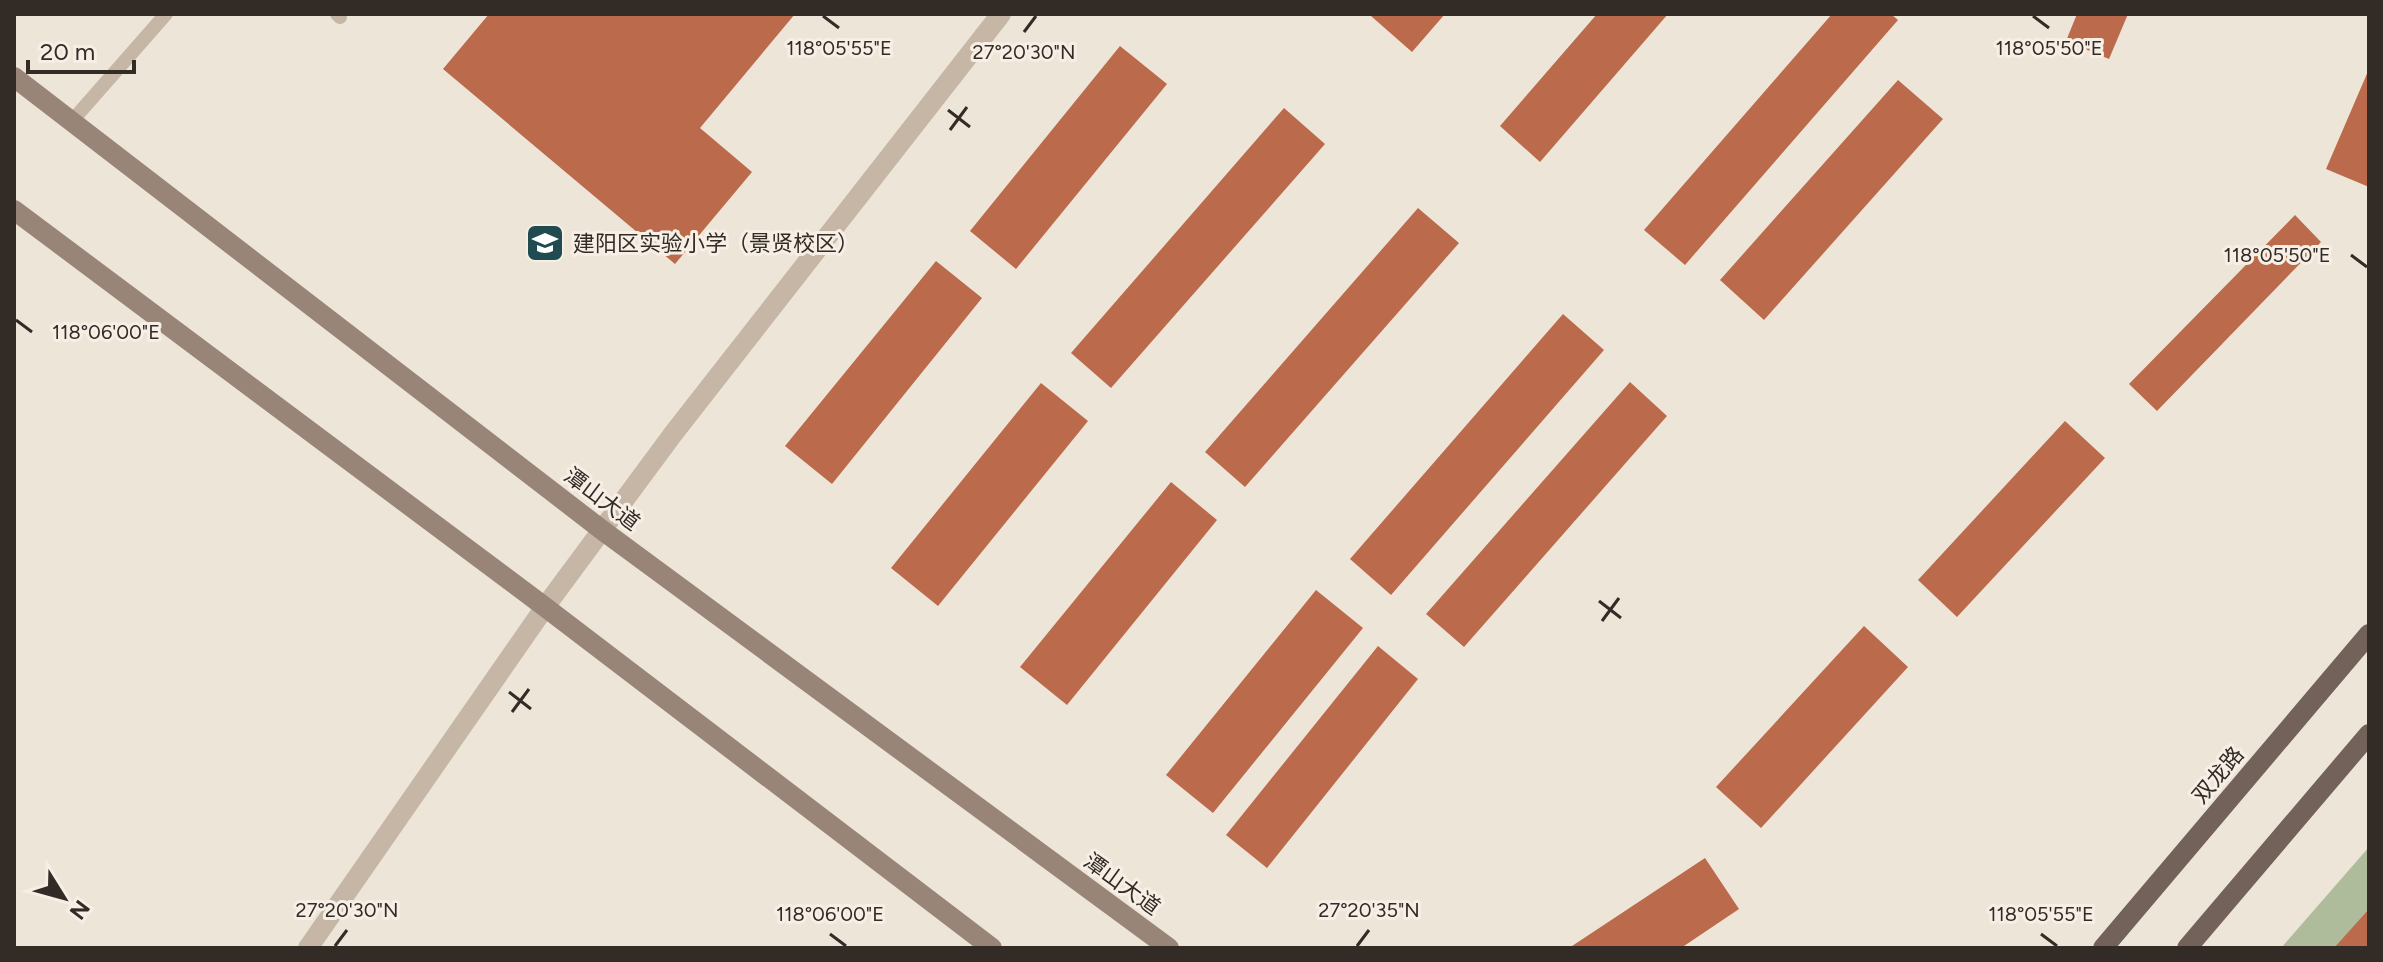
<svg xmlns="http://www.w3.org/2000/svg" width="2383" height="962" font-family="Figtree,'Noto Sans SC',sans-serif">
<rect width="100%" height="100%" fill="#eee5d9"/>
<!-- green -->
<path fill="#afbc9b" d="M2369,847V948H2281Z"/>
<!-- building -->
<path fill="#bb6a4b" d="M489,14H795L700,128L752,172L675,264L443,69Z
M1373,14H1445L1412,52L1371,16Z
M1597,14H1668L1540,162L1500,126Z
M1832,14H1891L1898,20L1685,265L1644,230Z
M2077,14H2128L2109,59L2066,41Z
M1120,46L1167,84L1016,269L970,231Z
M2369,69V187L2326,169Z
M1898,80L1943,119L1764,320L1720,280Z
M1284,108L1325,144L1111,388L1071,353Z
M1418,208L1459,243L1245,487L1205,452Z
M2295,215L2321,242L2157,411L2129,384Z
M936,261L982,298L832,484L785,446Z
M1563,314L1604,350L1391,595L1350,559Z
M1630,382L1667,416L1464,647L1426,614Z
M1041,383L1088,421L938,606L891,568Z
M2065,421L2105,458L1957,617L1918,580Z
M1171,482L1217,520L1067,705L1020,667Z
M1316,590L1363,628L1213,813L1166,775Z
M1864,626L1908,667L1761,828L1716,787Z
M1378,646L1418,679L1267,868L1226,835Z
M1705,858L1739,909L1681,948H1569Z
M2369,909V948H2334Z"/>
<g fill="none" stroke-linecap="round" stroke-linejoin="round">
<!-- service -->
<path stroke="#c5b6a6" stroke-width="14" d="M337,14L340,17
M72,121L166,14"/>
<!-- tertiary -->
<path stroke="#c5b6a6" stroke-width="20" d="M308,948L545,607L673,434L1001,14"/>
<!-- secondary -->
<path stroke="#988578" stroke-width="20" d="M14,77L602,530L1169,948
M14,210L545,607L992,948"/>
<!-- primary -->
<path stroke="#736259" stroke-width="20" d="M2103,948L2369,634
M2187,948L2369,734"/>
</g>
<!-- ticks -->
<path fill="none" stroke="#322b26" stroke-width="3" d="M823,16L839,28M2033,16L2049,28M1024,32L1036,16M948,110L970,127M950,130L967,107M2351,255L2367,267M16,320L32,332M1599,601L1621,618M1602,621L1619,598M509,692L531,709M512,712L529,689M830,934L846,946M2041,934L2057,946M335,946L347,930M1357,946L1369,930"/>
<!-- icons -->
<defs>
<g id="school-square" transform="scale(2)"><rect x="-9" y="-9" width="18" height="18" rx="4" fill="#204b50" stroke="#f7efe5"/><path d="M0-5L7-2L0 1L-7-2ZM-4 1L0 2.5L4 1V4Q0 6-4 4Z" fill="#fff"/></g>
</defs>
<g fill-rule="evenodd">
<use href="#school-square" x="545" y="243"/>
</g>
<g text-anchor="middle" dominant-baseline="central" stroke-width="6" stroke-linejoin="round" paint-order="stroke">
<!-- poi labels -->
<g font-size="22" fill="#322b26" stroke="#f7efe5" text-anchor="start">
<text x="573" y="243">建阳区实验小学（景贤校区）</text>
</g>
<!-- street labels -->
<g font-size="22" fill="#322b26" stroke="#f7efe5">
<text transform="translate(602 499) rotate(37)">潭山大道</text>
<text transform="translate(2218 775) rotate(-50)">双龙路</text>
<text transform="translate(1122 884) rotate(36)">潭山大道</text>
</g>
</g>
<g font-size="20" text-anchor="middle" fill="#322b26" stroke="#f7efe5" stroke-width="6" stroke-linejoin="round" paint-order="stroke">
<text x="2049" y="55">118°05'50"E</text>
<text x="839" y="55">118°05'55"E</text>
<text x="1024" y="59">27°20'30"N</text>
<text x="2277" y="262">118°05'50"E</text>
<text x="106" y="339">118°06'00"E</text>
<text x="347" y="917">27°20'30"N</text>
<text x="1369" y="917">27°20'35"N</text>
<text x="830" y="921">118°06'00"E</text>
<text x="2041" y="921">118°05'55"E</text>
</g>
<!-- border -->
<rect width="2383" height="962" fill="none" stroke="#322b26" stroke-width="32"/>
<!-- north arrow -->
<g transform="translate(64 898) rotate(127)" stroke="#f7efe5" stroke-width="6" paint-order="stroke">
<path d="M0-6L14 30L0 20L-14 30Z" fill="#322b26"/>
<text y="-12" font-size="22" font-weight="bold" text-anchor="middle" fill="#322b26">N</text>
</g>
<!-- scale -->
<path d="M28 60v12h106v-12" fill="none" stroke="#322b26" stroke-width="4"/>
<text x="40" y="60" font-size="24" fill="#322b26" stroke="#f7efe5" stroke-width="6" paint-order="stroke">20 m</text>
</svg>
